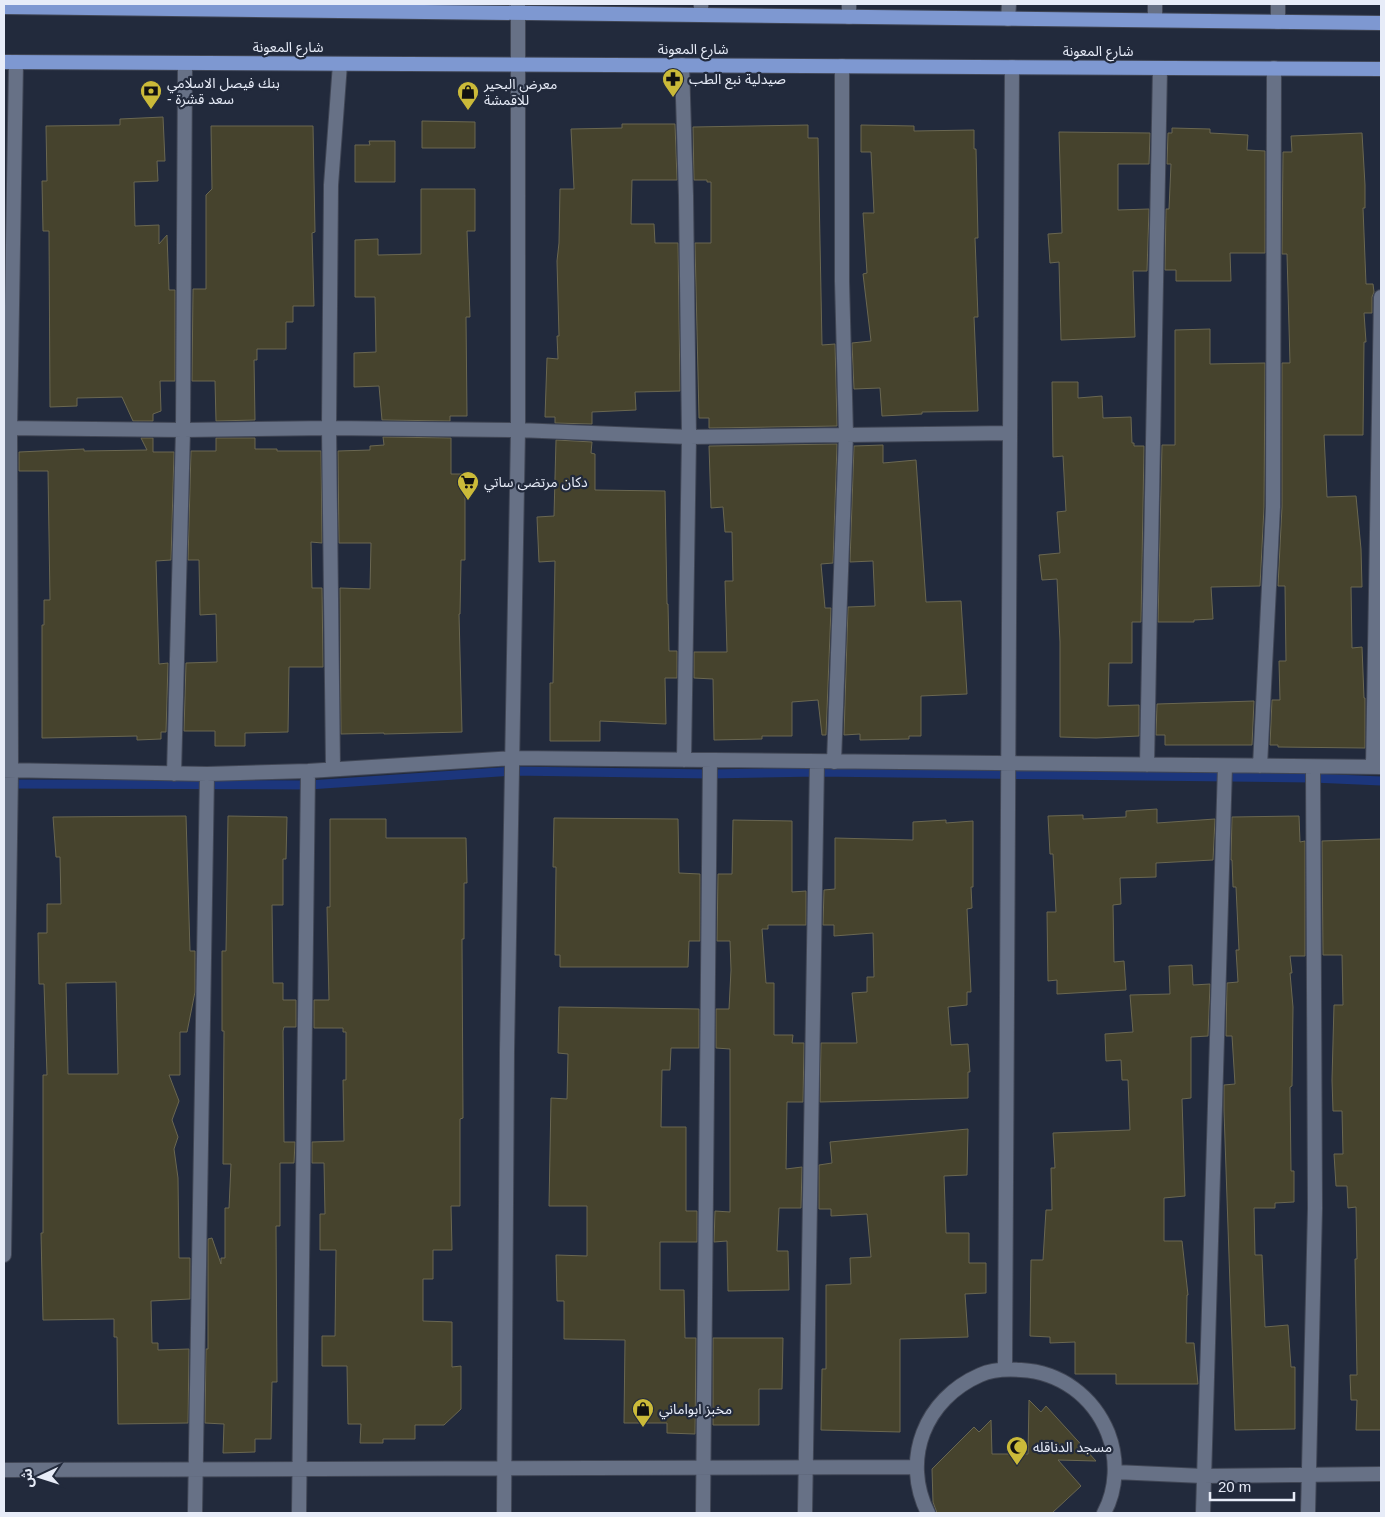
<svg xmlns="http://www.w3.org/2000/svg" width="1385" height="1517" font-family="Arial,'Noto Sans Arabic',sans-serif">
<rect width="100%" height="100%" fill="#222a3c"/>
<g fill="none" stroke-linecap="round" stroke-linejoin="round">
<!-- stream -->
<path stroke="#1c367c" stroke-width="9" d="M4,784L309,785L513,771L710,774L817,772L1313,778L1381,781"/>
</g>
<!-- building -->
<path fill="#46432d" stroke="#6a6751" fill-rule="evenodd" d="M163,117L165,161H157L158,181L134,182L135,226L159,225V244L167,235L169,290H175V381H160L161,411L153,414V421H133L122,397L77,398V406L50,407L49,231H43L42,181H47L46,126L120,125V119Z
M422,121L475,122V148H422Z
M622,124H675L677,180H632L631,224H654L655,243H678L680,391L635,392L636,410L592,412V424L555,423V417H545L547,358L558,359L557,336H559L557,261L559,243L560,189H574L571,129L622,128Z
M808,125V138H818L822,345L835,344L837,426L709,428V418H699L695,243H711V182H707V180H694L693,127Z
M861,125L914,126V131L974,130V149H976L978,238H975L978,317H974L978,411L922,412V414L882,416L880,388L854,389L852,343L871,341L863,274L867,273L863,213H874L871,152H861Z
M211,126H313L315,232L312,233L314,306H293V322H286V349H257V360H254L255,420L216,421L215,381H192L193,289H206V195L212,189Z
M1172,128L1210,129V133L1248,135L1247,150L1265,151V253H1230L1231,281H1176V270H1165L1166,209H1169L1171,164H1167L1168,133H1172Z
M1059,132L1150,133L1149,164H1118V210L1149,209L1147,271H1133L1135,337L1061,340L1059,262L1050,263L1048,234L1062,233Z
M1362,133L1365,185V208H1363L1366,284H1373L1374,292L1372,297V313H1364L1366,342H1364L1363,435H1324L1327,497L1356,496L1361,549L1362,587H1351L1352,648L1362,647L1364,698H1365V748L1278,747V745H1270L1272,700H1280L1279,661H1286L1285,586H1278L1282,507V363H1290L1287,254H1282L1283,152H1292L1291,136Z
M369,141H395V182H355V145H370Z
M421,189H475V231H467L470,317H466L467,416H450V421L382,420L379,386L354,387V353L376,352L375,297H355V240L378,239V255L421,254Z
M1210,329V364L1265,363L1264,507L1260,586L1211,587L1213,619L1194,620V622H1158L1162,445H1175V330Z
M1052,382H1078V398L1102,396L1103,418L1131,417L1132,443H1134V446H1144L1141,622H1132V663H1109L1108,706L1139,705V736L1096,738L1060,737V642L1057,579L1042,580L1039,555L1060,553L1057,512L1066,511L1063,456L1053,457Z
M383,437L451,438V474H465V560H461L460,614H459L462,732L384,734V733L341,734L340,588L370,589L371,543H339L338,451L370,450V446L384,445Z
M141,438H153V452H174L171,560L156,561L159,664L168,663L166,732H161V739L137,740V736L42,738V625H44V600H50L48,471H19V452L84,449V451L147,450Z
M216,438H255V449H277V451H321L322,543L311,542L312,588H322L323,667H289L288,732L245,733V746H215V731H184L186,663L217,662L216,614L200,615L199,560H188L191,451H216Z
M556,440L592,442L591,453L595,454V490L665,491L667,604H668L669,651H677V678H665L666,724L600,721V741H550V683H553L555,561L539,562L537,517L554,516Z
M837,444L833,563L821,564L825,608H831L826,735H822L818,700L792,702V736H762V739L714,740L713,679L694,678V652H727L725,581H733L732,532H725L723,507L711,508L709,446Z
M883,445V463L916,460L926,602L961,601L967,694L921,696V736H909V739L860,740V734L844,735L848,607L875,606L873,561L850,562L854,446Z
M1254,701L1252,745H1165V735H1156L1157,704Z
M1157,809V823L1215,819L1213,860L1156,863V877L1120,878L1121,904L1113,905L1114,962L1124,961L1126,990L1057,994V980L1048,981L1047,912H1056L1053,854H1050L1048,816L1083,815V819L1126,817V811Z
M186,816L190,951H195V992L187,1032H180V1075H169L179,1101L172,1120L178,1137L174,1149L178,1178L179,1258H190V1299L151,1301L152,1343H158V1350L189,1349L188,1423L118,1424L117,1337H114V1319L43,1320L41,1233H43V1075H47L44,984H39L38,933H47V904H61L60,857H56L53,817ZM116,982L118,1074H68L66,983Z
M228,816L287,817L286,859H283V905H272L273,983H283V1000H296V1027H284L283,1031L284,1142H295L294,1163H280V1226H276L277,1382H272L271,1439H255V1452L223,1453L224,1424L205,1423L206,1349H208V1239L212,1238L221,1264V1258H225V1208H229L231,1164H223L224,1031H222V951H226Z
M1299,816L1300,842L1305,841V956H1290L1292,973H1290L1293,1007L1292,1086L1290,1087L1291,1171H1294V1202L1275,1203V1208H1254L1255,1255H1262L1265,1327L1288,1325L1291,1367H1295V1429L1235,1430L1224,1111V1085L1235,1084L1232,1036H1226L1227,983L1238,982L1236,950H1239L1236,887H1233L1232,860H1231L1232,817Z
M554,818L678,819L679,873L700,874V941H689L688,967H560V955H555L556,867H553Z
M330,819H386V838H466L467,883H464V939H462L463,1118L460,1119V1206H451L452,1250H433V1279H423V1321L452,1322V1367L461,1366V1409L444,1425H415V1439H383V1443H360L361,1424H348L347,1366H322V1336H335L336,1250H320V1214H325L324,1163H312V1142L344,1141L343,1080H346V1032H343V1028H314V1000H329L327,907H330Z
M733,820L792,821V892L806,891V925H768V929H762L766,983H774V1035H793L792,1043H804L803,1102H787L786,1169L802,1167L801,1208H779L777,1251H788L789,1290L728,1291L727,1241L714,1242L715,1211L730,1212V1049L716,1048V1009H729L731,970L730,941H717L718,874H732Z
M946,820V823L973,821V887H971L972,908L967,909L971,992H967V1005L948,1007L951,1045L968,1044L970,1072H968V1098L820,1102L821,1043H857L852,993L867,992V977H874L873,933L834,936V925H823L824,890L835,889V838L913,840V822Z
M1381,839V1430H1356L1357,1400H1351L1350,1375H1357L1355,1259H1357L1356,1207L1348,1208L1347,1186H1336L1334,1154H1343L1342,1111H1333L1332,1080L1334,1005H1343L1342,955H1323L1322,841Z
M1192,965L1193,985L1210,984L1208,1036L1191,1037V1098L1182,1099L1185,1196L1164,1198V1241H1182L1188,1295H1187L1186,1343H1194L1198,1384H1116V1374H1075V1342L1050,1343V1337L1030,1336L1031,1260H1043L1046,1210H1052L1051,1168H1055L1053,1133L1130,1130L1128,1080H1122L1121,1060L1106,1061L1105,1034L1133,1032L1130,995L1170,994L1169,966Z
M559,1007L699,1009V1048H671L670,1070H662L661,1127H686V1211H697V1242H660V1290H684L685,1338H696L695,1434L667,1433V1423H624L625,1340L564,1339V1301H557L556,1255L587,1256V1206H549L551,1098L567,1099L568,1054L558,1053Z
M968,1129L967,1175L944,1176L946,1233H969V1263H986V1293L965,1294L968,1337L900,1339V1432L821,1430L822,1369H826V1285L851,1284L850,1258L871,1257L867,1214L831,1216V1209H819V1165L832,1163L830,1142Z
M713,1338H783L782,1389H759V1425H713Z
M1029,1400L1041,1412L1046,1406L1096,1461L1058,1460L1081,1486L1052,1513H937L933,1502L932,1469L974,1427L979,1432L991,1420L992,1454H1028Z"/>
<g fill="none" stroke-linecap="round" stroke-linejoin="round">
<!-- minor casing -->
<g stroke="#404655" stroke-width="16">
<path id="minor" d="M701,4V15
M1278,4V22
M849,17V4
M1008,19L1009,4
M1155,20V4
M682,65L686,196L689,437L684,760
M4,428L183,430L329,428L518,430L689,437L1010,433
M834,762L846,435L842,281V66
M1147,765L1160,68
M1260,766L1273,507L1274,68
M1373,767L1381,297
M333,769L329,428L331,185L340,64
M4,770L207,774L308,771L513,758L1381,767
M174,774L183,430L185,63
M4,1255L11,770L10,428L16,62
M1005,1368L1012,67
M4,1470L916,1467
M1115,1472L1203,1476L1381,1474
M195,1513L207,774
M299,1513L308,771
M504,1513L507,1051L518,430V4
M703,1513L710,760
M805,1513L817,762
M928,1513C901,1459 925,1399 980,1375C993,1369 1007,1369 1021,1370C1060,1372 1093,1396 1108,1433C1118,1459 1117,1489 1104,1513
M1203,1513L1225,766
M1308,1513L1315,1208L1313,767"/>
</g>
<!-- trunk casing -->
<g stroke="#404655" stroke-width="16">
<path id="trunk" d="M4,7L1381,23
M4,62L1381,69"/>
</g>
<!-- minor -->
<use href="#minor" stroke="#677186" stroke-width="14"/>
<!-- trunk -->
<use href="#trunk" stroke="#7e98d1" stroke-width="14"/>
</g>
<!-- icons -->
<defs>
<g id="pharmacy-pin" transform="scale(1.125)"><path d="M0 17L-7.5 6A9.5 9.5 0 1 1 7.5 6Z" fill="#cbba39" stroke="#222a3c"/><path d="M-2-6h4v4h4v4h-4v4h-4v-4h-4v-4h4Z" fill="#111"/></g>
<g id="bank-pin" transform="scale(1.125)"><path d="M0 17L-7.5 6A9.5 9.5 0 1 1 7.5 6Z" fill="#cbba39" stroke="#222a3c"/><path d="M-6-4H6V4H-6ZM0-2.3a2.3 2.3 0 1 0 0 4.6a2.3 2.3 0 1 0 0-4.6Z" fill="#111"/></g>
<g id="shop-pin" transform="scale(1.125)"><path d="M0 17L-7.5 6A9.5 9.5 0 1 1 7.5 6Z" fill="#cbba39" stroke="#222a3c"/><path d="M-5-2.5h2.3a2.7 3.5 0 0 1 5.4 0H5L5.5 6h-11ZM-1.5-2.5h3a1.5 2.3 0 0 0-3 0Z" fill="#111"/></g>
<g id="supermarket-pin" transform="scale(1.125)"><path d="M0 17L-7.5 6A9.5 9.5 0 1 1 7.5 6Z" fill="#cbba39" stroke="#222a3c"/><path d="M-6-5.5h2.5l.6 2H6L4.5 2H-2.5L-4.4-4H-6ZM-1.5 3.2a1.3 1.3 0 1 0 .1 0ZM3 3.2a1.3 1.3 0 1 0 .1 0Z" fill="#111"/></g>
<g id="mosque-pin" transform="scale(1.125)"><path d="M0 17L-7.5 6A9.5 9.5 0 1 1 7.5 6Z" fill="#cbba39" stroke="#222a3c"/><path d="M3.5-4.9A6 6 0 1 0 3.5 4.9A5 5 0 1 1 3.5-4.9Z" fill="#111"/></g>
</defs>
<g fill-rule="evenodd">
<use href="#pharmacy-pin" x="673" y="79"/>
<use href="#bank-pin" x="151" y="91"/>
<use href="#shop-pin" x="468" y="92"/>
<use href="#supermarket-pin" x="468" y="482"/>
<use href="#shop-pin" x="643" y="1409"/>
<use href="#mosque-pin" x="1017" y="1447"/>
</g>
<g text-anchor="middle" dominant-baseline="central" stroke-width="4.5" stroke-linejoin="round" paint-order="stroke">
<!-- street labels -->
<g font-size="14" fill="#e7ecf8" stroke="#222a3c">
<text x="288" y="47">شارع المعونة</text>
<text x="693" y="49">شارع المعونة</text>
<text x="1098" y="51">شارع المعونة</text>
</g>
<!-- poi labels -->
<g font-size="14" fill="#e7ecf8" stroke="#222a3c" text-anchor="start">
<text x="689" y="79">صيدلية نبع الطب</text>
<text x="167" y="83">بنك فيصل الاسلامي<tspan x="167" dy="16">- سعد قشرة</tspan></text>
<text x="484" y="84">معرض البحير<tspan x="484" dy="16">للاقمشة</tspan></text>
<text x="484" y="482">دكان مرتضى ساتي</text>
<text x="659" y="1409">مخبز ابواماني</text>
<text x="1033" y="1447">مسجد الدناقله</text>
</g>
</g>
<!-- border -->
<rect width="1385" height="1517" fill="none" stroke="#e7ecf8" stroke-width="10"/>
<!-- north arrow -->
<g transform="translate(40 1477) rotate(266)" stroke="#222a3c" stroke-width="4" paint-order="stroke">
<path d="M0-4L9 19L0 12L-9 19Z" fill="#e7ecf8"/>
<text y="-8" font-size="14" font-weight="bold" text-anchor="middle" fill="#e7ecf8">ش</text>
</g>
<!-- scale -->
<path d="M1210 1492v8h84v-8" fill="none" stroke="#e7ecf8" stroke-width="2.5"/>
<text x="1218" y="1492" font-size="15" fill="#e7ecf8" stroke="#222a3c" stroke-width="4" paint-order="stroke">20 m</text>
</svg>
